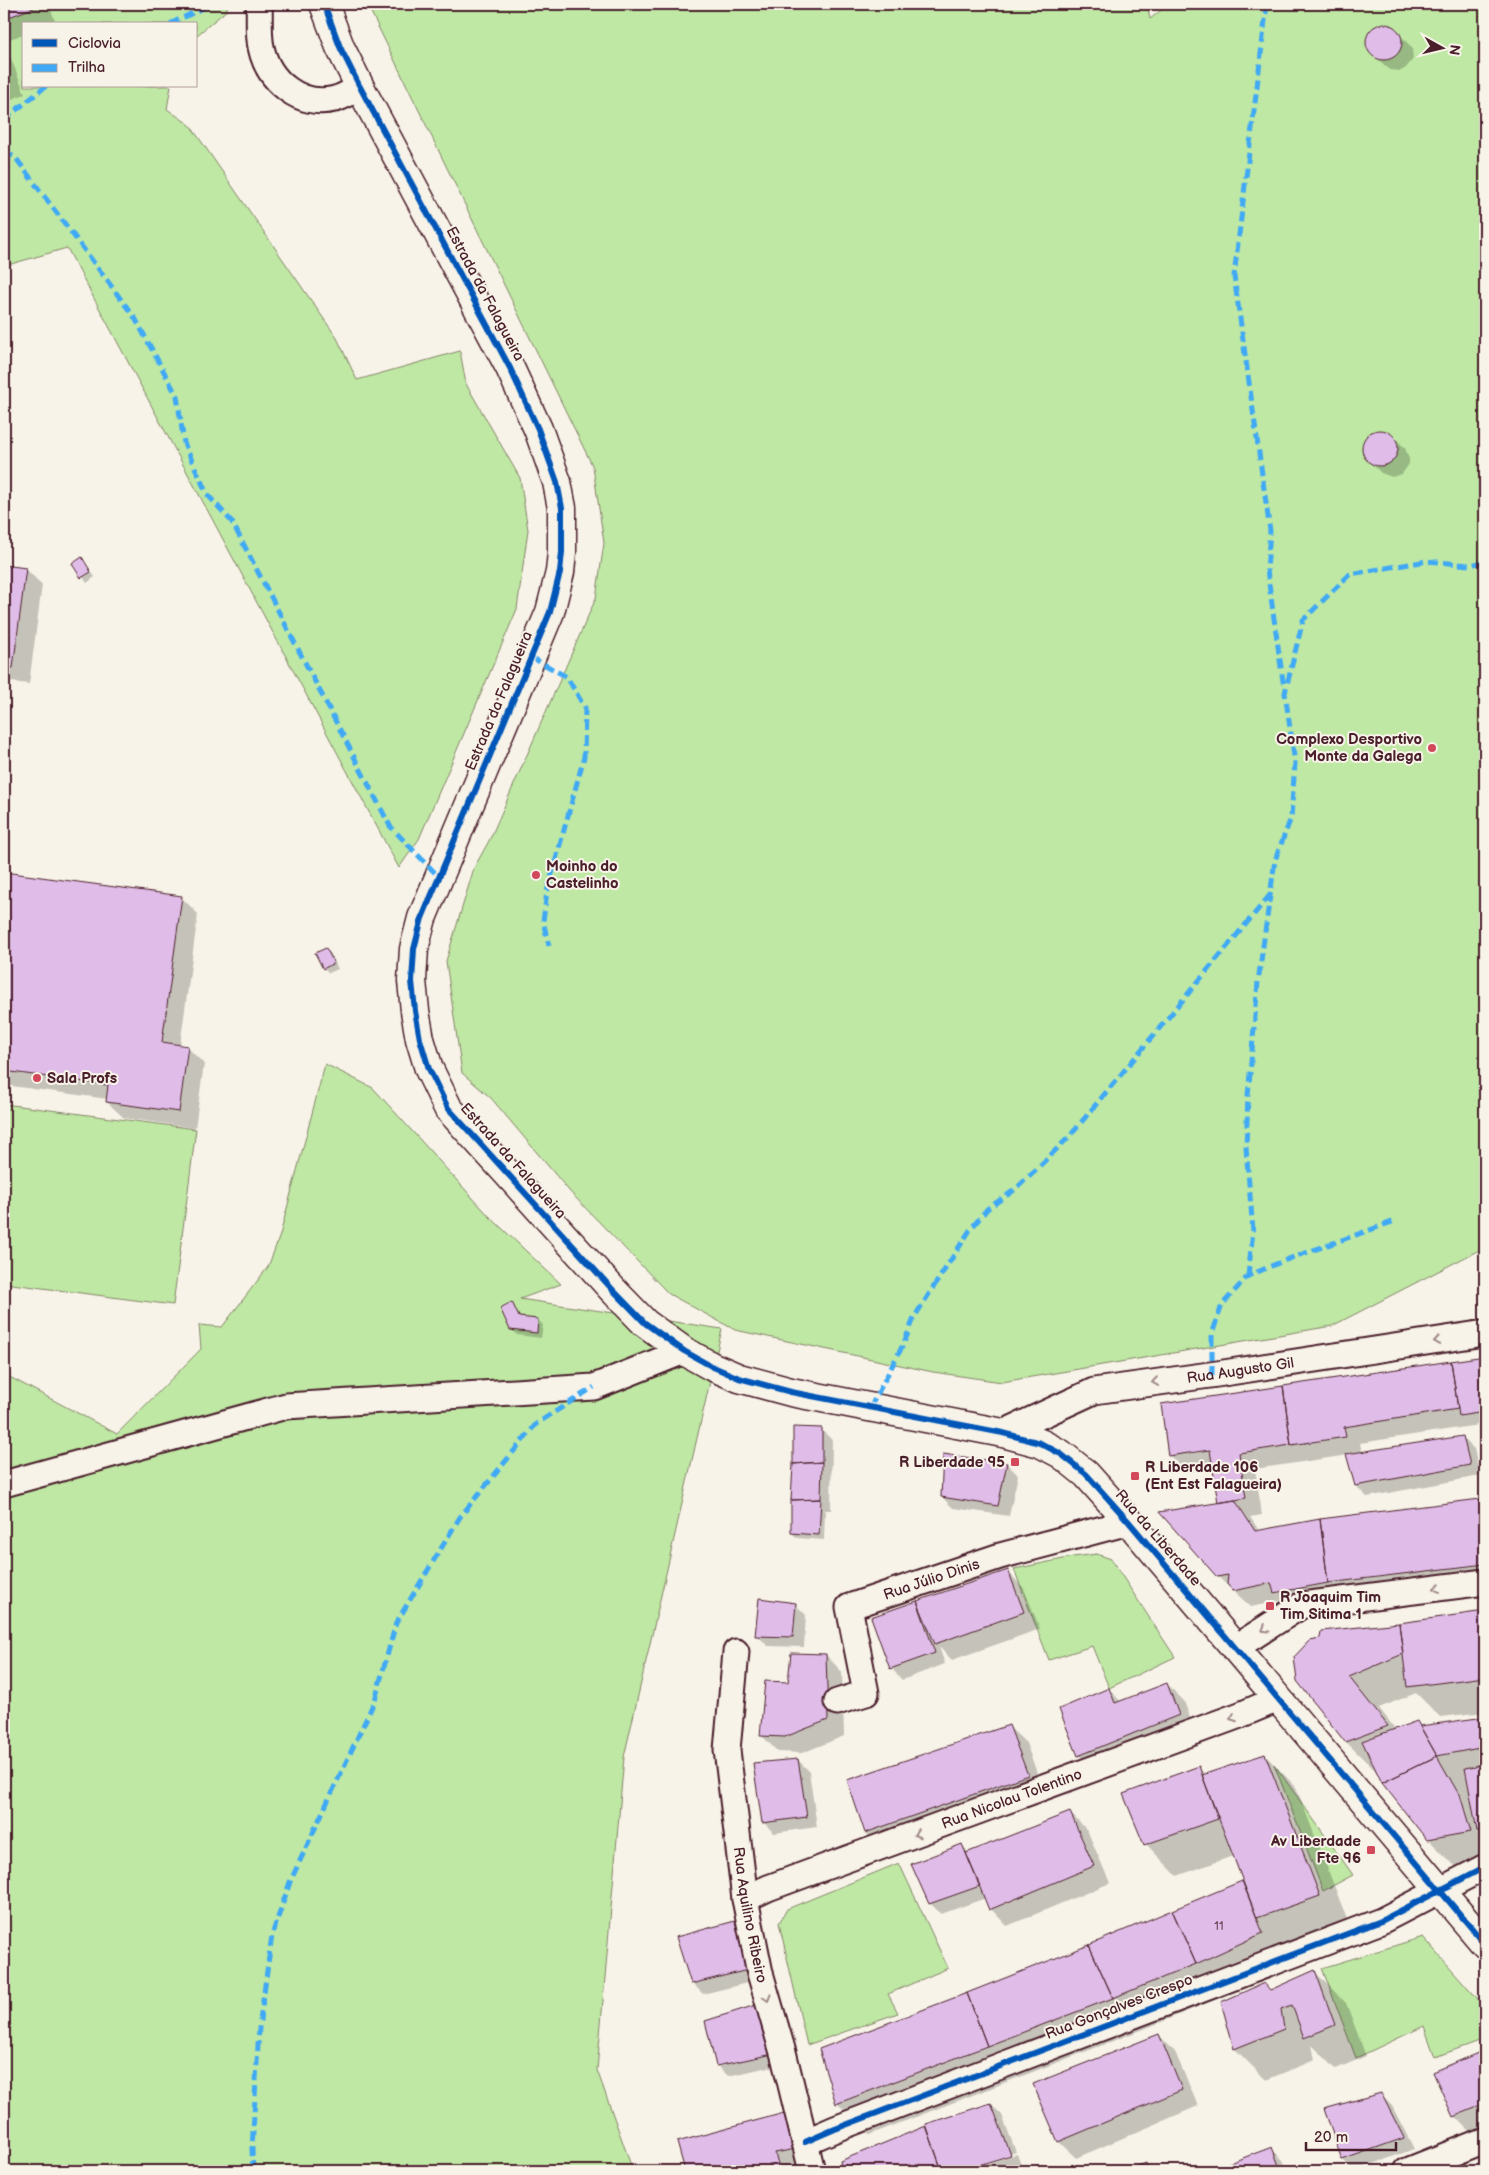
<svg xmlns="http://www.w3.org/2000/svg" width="1489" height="2175" font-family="'Balsamiq Sans',sans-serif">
<rect width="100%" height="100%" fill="#f7f3e8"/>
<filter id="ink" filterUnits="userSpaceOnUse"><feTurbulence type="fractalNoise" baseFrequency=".02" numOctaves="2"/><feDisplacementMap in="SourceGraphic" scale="10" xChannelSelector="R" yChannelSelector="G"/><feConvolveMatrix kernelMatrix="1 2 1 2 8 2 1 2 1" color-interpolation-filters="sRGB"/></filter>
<g filter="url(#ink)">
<!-- green -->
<path fill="#bfe8a4" stroke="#848468" d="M39,4H227V10L196,36V24H24V86H171L167,109L190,125L337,338L357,380L460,351L466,384L520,478L528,530L517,609L419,839L399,868L67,248L4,266V79L9,77L4,64V19Z
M367,4H1147L1150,19L1169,4H1485V1247L1332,1326L1002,1382L933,1372L735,1330L669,1294L570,1192L491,1098L462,1073L446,961L474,868L490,839L596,598L604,543L593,467Z
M325,1064L373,1088L490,1217L561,1284L520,1299L722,1329L624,1757L597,2070L633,2171H4V1374L117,1434L201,1349L199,1325L222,1327L268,1267L280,1235Z
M4,1104L196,1129L173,1305L4,1283Z
M1097,1554L1111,1559L1175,1657L1109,1688L1092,1646L1049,1660L1014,1569L1073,1557Z
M1274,1764L1353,1875L1323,1891Z
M899,1863L948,1968L888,1994L898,2013L807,2045L779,1923L787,1909Z
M1423,1937L1485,2007V2039L1435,2057L1424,2026L1356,2058L1322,1968Z"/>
<!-- shadow -->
<path fill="#0003" d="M4,4H49L55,21L49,24H24V34L4,41L25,94L4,102Z
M1382,25L1393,27L1412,48L1413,59L1406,68L1401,71L1390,70L1369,51L1367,46L1369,35L1372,30Z
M1378,431H1384L1394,437L1405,448L1409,459V464L1402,474L1392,477L1381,473L1369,461L1364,452L1363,446L1368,436Z
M82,559L95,577L87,583L74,564Z
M4,566L26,569L42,585L29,684L4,681Z
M4,873L181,897L198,914L180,1046L187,1047L204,1064L195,1128L124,1118L107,1102L108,1099L4,1085Z
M326,949L331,954L338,969L329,973L324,968Z
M512,1303L521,1318L538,1320L543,1325L541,1338L517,1335L511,1329Z
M1485,1357V1424L1360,1443L1362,1453L1463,1438L1474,1449L1480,1476L1367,1497L1356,1486L1348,1455L1255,1469L1262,1515L1250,1517L1260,1532L1320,1520L1485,1500V1582L1292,1609L1283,1600L1251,1607L1218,1577L1220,1504L1214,1468L1186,1472L1170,1456L1162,1405Z
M821,1429L832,1440L831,1510H825L824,1540L797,1538L792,1533Z
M1007,1464L1018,1475L1009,1516L953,1508L942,1497Z
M1008,1572L1024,1588L1040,1629L952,1660L939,1647L945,1664L902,1680L892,1669L873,1618Z
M795,1604L806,1615L804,1647L768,1646L757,1635Z
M1485,1613V1712L1440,1717L1416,1693L1379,1708L1396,1730L1417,1723L1422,1727L1485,1719V1866L1460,1871L1428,1839L1378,1773L1346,1742L1299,1681L1400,1624Z
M826,1655L842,1672L844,1736L802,1753L778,1752L762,1736L789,1684Z
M1167,1684L1184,1701L1195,1732L1096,1772L1079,1755L1109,1689L1121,1702Z
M1009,1727L1026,1743L1044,1792L883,1849L866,1833L849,1781Z
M1265,1755L1296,1787L1350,1927L1293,1965L1227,1995L1144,2029L869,2135L837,2103L1090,1946L1243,1882L1233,1856L1177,1876L1146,1844L1198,1767L1206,1775Z
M798,1760L809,1771L817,1827L774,1833L763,1822Z
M1070,1813L1087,1830L1110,1883L1007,1926L991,1909L986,1898L941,1914L930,1903L962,1845L969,1853Z
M735,1923L746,1934L759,1980L703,1994L692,1983Z
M1315,1972L1346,2003L1366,2056L1336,2069L1312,2045L1315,2060L1266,2080L1235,2049L1223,2003L1271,1991Z
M770,2016L783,2064L728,2076L717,2065Z
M1159,2035L1175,2052L1198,2106L1076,2158L1059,2142L1035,2085Z
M1485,2051V2126L1470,2132L1454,2116L1435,2073Z
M1381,2095L1392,2106L1414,2149L1354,2171L1343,2160L1326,2110Z
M991,2104L1002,2115L1016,2152L955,2171H844L841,2162L925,2128L930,2132Z
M788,2114L812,2165L791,2170L792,2171H686L679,2143Z
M1272,2149L1283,2160L1287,2171H1212Z
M1017,2154L1021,2165L1003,2171H963Z"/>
<!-- building -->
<path fill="#e0bde8" stroke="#4a1f2b" d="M4,4H39L40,5L4,19Z
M1366 42a18 18 0 1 1 36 0a18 18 0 1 1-36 0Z
M1362 448a18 18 0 1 1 36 0a18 18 0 1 1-36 0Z
M82,557L91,572L81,578L72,564Z
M4,565L26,568L13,668L4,667Z
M4,872L182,896L162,1042L188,1046L179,1112L106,1102L108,1085L4,1071Z
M326,948L334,963L323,969L315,953Z
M512,1302L519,1317L538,1319L537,1333L510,1330L500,1308Z
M1485,1356V1412L1459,1416L1451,1361Z
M1451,1361L1458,1409L1344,1427L1346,1437L1291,1445L1283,1386Z
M1283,1386L1291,1445L1239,1453L1246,1498L1218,1503L1210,1450L1168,1456L1161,1404Z
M793,1427L822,1428V1462L793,1464Z
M1463,1436L1470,1465L1355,1486L1346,1454Z
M943,1454L1007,1463L998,1506L941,1497Z
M822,1462L821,1499L791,1500L793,1464Z
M1485,1498V1539L1480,1499Z
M821,1499L819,1535L791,1533V1500Z
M1480,1499L1485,1539V1564L1328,1583L1320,1519Z
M1235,1500L1255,1531L1320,1519L1328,1583L1274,1593L1271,1583L1233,1591L1227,1584L1228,1575L1217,1577L1159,1512Z
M1008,1570L1024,1612L935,1644L917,1601Z
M759,1598L796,1603L793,1637L755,1636Z
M917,1601L935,1653L890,1669L871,1617Z
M1485,1611V1677L1407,1687L1399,1623Z
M1399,1623L1403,1654L1349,1677L1388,1726L1345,1742L1297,1681L1294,1657L1310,1640L1320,1638L1321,1631Z
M791,1653L826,1654L828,1720L785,1737L760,1736L765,1681L788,1682Z
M1167,1683L1179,1715L1078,1756L1059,1709L1109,1688L1115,1703Z
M1485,1717V1747L1437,1756L1420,1726Z
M1417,1721L1437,1756L1382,1783L1362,1741Z
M1009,1725L1028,1775L865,1833L847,1780Z
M1265,1754L1320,1896L1257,1918L1202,1775Z
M1437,1756L1461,1798L1471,1832L1427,1840L1382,1783Z
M798,1759L807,1817L762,1823L753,1763Z
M1485,1764V1830L1477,1831L1465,1768Z
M1199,1766L1218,1819L1144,1845L1123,1794Z
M1070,1812L1094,1866L989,1910L966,1853Z
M962,1844L980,1886L929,1904L911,1864Z
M1242,1881L1263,1933L1196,1964L1172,1910Z
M1172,1910L1196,1964L1113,1998L1089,1945Z
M735,1921L748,1970L691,1984L676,1937Z
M1089,1945L1113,1998L987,2046L967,1993Z
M1315,1970L1335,2025L1304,2038L1292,2005L1281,2009L1284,2029L1234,2049L1221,2002L1264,1983L1270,1990Z
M967,1993L987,2046L836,2104L819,2049Z
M759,2004L773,2054L716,2066L705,2021Z
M1159,2034L1182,2090L1058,2142L1033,2084Z
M1485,2050V2104L1453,2117L1433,2072Z
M1381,2093L1404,2138L1342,2160L1324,2109Z
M991,2103L1011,2155L959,2171H942L926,2124Z
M788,2112L796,2149L775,2153L780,2171H685L677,2142Z
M926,2126L942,2171H842L840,2161Z
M1272,2147L1281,2171H1208Z
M1146,2163L1149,2171H1125Z"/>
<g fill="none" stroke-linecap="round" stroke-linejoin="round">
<!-- minor casing -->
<g stroke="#4a1f2b" stroke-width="29">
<g id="minor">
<path d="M259,4C260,18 258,33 261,47C268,81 300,108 335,99C344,97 352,91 360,87"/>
<path id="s1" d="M1003,1433L1094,1391L1217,1374L1485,1333"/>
<path d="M4,1484L286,1406L594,1387L684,1351"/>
<path d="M1235,1648L1302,1605L1485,1582"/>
<path id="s2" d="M736,1652L727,1750L745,1899L760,1973L784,2056L812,2171"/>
<path id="s3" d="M837,1702L866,1693L849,1607L1000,1556L1129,1522"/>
<path id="s4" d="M745,1899L768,1888L1240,1715L1278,1699"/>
<path d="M805,2142L835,2129L1381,1921L1485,1867"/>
<path d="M1407,2171L1485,2140"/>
</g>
</g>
<!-- tertiary casing -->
<g stroke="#4a1f2b" stroke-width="31">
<path id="tertiary" d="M324,4L340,47L360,87L510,368L538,429L557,482L562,508V552L560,572L550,612L422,918L414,949L412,981L415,1011L420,1039L429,1069L448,1108L613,1290L645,1323L684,1351L711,1366L739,1378L791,1392L1003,1433L1040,1443L1061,1454L1086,1474L1129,1522L1485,1944"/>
</g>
<!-- minor -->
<use href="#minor" stroke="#f7f3e8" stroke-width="25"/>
<!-- tertiary -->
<use href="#tertiary" stroke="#f7f3e8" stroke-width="28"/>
<!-- quiet -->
<path stroke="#3fa9f5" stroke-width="5" stroke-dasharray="10 5" stroke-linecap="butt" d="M1267,4L1234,276L1270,531L1267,570L1284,688
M170,24L211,4
M4,120L46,86
M4,152L15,157L135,318L177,396L184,443L207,494L232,522L390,826L439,877
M531,657L567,677L585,708L584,757L547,892L543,921L549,946
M1248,1276L1253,1231L1246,1148L1248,1096L1258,982L1275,860L1291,818L1295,763L1285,693L1303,620L1350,574L1427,561L1469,565L1485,562
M1212,1375V1334L1222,1305L1248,1276L1283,1261L1395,1221
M870,1408L903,1345L915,1316L970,1230L987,1209L1016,1189L1069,1137L1270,895
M253,2171L252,2149L259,2028L272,1935L290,1882L375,1700L396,1623L460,1517L536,1424L594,1387"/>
<!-- cycleway casing -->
<g stroke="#f7f3e8" stroke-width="9">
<path id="cycleway" d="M324,4L340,47L360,87L510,368L538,429L557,482L562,508V552L560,572L550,612L422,918L414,949L412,981L415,1011L420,1039L429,1069L448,1108L613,1290L645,1323L684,1351L711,1366L739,1378L791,1392L1003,1433L1040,1443L1061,1454L1086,1474L1129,1522L1485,1944
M805,2142L835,2129L1381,1921L1485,1867"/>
</g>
<!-- cycleway -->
<use href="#cycleway" stroke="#0057b8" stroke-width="6"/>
</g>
<!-- one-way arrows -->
<defs><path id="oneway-chevron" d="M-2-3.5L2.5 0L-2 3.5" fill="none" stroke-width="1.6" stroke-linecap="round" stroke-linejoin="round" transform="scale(1.25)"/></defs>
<g stroke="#a0898a">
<use href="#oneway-chevron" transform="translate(1437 1341) rotate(171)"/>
<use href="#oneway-chevron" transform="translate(1155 1382) rotate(172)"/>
<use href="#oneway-chevron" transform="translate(1437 1588) rotate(173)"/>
<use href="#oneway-chevron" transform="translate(1265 1629) rotate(148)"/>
<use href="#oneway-chevron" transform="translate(1233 1718) rotate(160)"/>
<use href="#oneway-chevron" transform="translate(917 1834) rotate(160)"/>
<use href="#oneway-chevron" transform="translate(767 1998) rotate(74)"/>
</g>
</g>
<!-- markers -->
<g fill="#d1495b" stroke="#f7f3e8" stroke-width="2">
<circle cx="1432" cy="748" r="5"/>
<circle cx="536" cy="875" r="5"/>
<circle cx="37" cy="1078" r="5"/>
<rect x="1010" y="1457" width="10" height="10" rx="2.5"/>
<rect x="1130" y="1471" width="10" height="10" rx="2.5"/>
<rect x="1265" y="1601" width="10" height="10" rx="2.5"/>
<rect x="1366" y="1845" width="10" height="10" rx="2.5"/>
</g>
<g text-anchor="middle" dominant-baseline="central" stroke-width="4" stroke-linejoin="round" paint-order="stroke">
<!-- number labels -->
<g font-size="12" fill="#70465a">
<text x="1219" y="1926">11</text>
</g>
<!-- street labels -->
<g font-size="15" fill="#4a1f2b" stroke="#f7f3e8">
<text transform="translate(485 294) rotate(62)">Estrada da Falagueira</text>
<text transform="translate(499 701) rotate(-67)">Estrada da Falagueira</text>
<text transform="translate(513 1161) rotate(48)">Estrada da Falagueira</text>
<text stroke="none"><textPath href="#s1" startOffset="248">Rua Augusto Gil</textPath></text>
<text transform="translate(1158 1538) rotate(49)">Rua da Liberdade</text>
<text stroke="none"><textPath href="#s3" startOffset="205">Rua Júlio Dinis</textPath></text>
<text stroke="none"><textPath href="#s4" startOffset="285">Rua Nicolau Tolentino</textPath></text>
<text stroke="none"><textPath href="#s2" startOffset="265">Rua Aquilino Ribeiro</textPath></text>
<text transform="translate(1119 2007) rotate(-21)">Rua Gonçalves Crespo</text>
</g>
<!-- poi labels -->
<g font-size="15" font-weight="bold" fill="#4a1f2b" stroke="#f7f3e8" text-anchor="start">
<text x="1422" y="739" text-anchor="end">Complexo Desportivo<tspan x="1422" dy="17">Monte da Galega</tspan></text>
<text x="546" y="866">Moinho do<tspan x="546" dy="17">Castelinho</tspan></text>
<text x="47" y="1078">Sala Profs</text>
<text x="1005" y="1462" text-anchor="end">R Liberdade 95</text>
<text x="1145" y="1467">R Liberdade 106<tspan x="1145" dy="17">(Ent Est Falagueira)</tspan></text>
<text x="1280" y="1597">R Joaquim Tim<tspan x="1280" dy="17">Tim Sitima 1</tspan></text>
<text x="1361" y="1841" text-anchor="end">Av Liberdade<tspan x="1361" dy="17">Fte 96</tspan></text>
</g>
</g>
<!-- margin -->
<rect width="1489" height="2175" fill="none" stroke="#f7f3e8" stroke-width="20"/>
<rect x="10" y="10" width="1469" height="2155" fill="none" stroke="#4a1f2b" stroke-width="2" filter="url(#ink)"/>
<!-- legend -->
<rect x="22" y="22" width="175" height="65" fill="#f7f3e8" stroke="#b29e9c"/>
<rect x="32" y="39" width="25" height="8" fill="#0057b8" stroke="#b29e9c"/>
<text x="68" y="48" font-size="15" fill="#4a1f2b">Ciclovia</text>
<rect x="32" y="64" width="25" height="8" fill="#3fa9f5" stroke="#b29e9c"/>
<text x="68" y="72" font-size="15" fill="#4a1f2b">Trilha</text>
<!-- north arrow -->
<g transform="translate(1442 48) rotate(98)" stroke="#f7f3e8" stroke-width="4" paint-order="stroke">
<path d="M0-4L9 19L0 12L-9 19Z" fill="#4a1f2b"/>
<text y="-8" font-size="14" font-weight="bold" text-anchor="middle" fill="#4a1f2b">N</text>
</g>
<!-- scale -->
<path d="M1306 2142v8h90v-8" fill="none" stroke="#4a1f2b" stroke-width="2.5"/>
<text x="1314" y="2142" font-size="15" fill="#4a1f2b" stroke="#f7f3e8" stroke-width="4" paint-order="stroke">20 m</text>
</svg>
